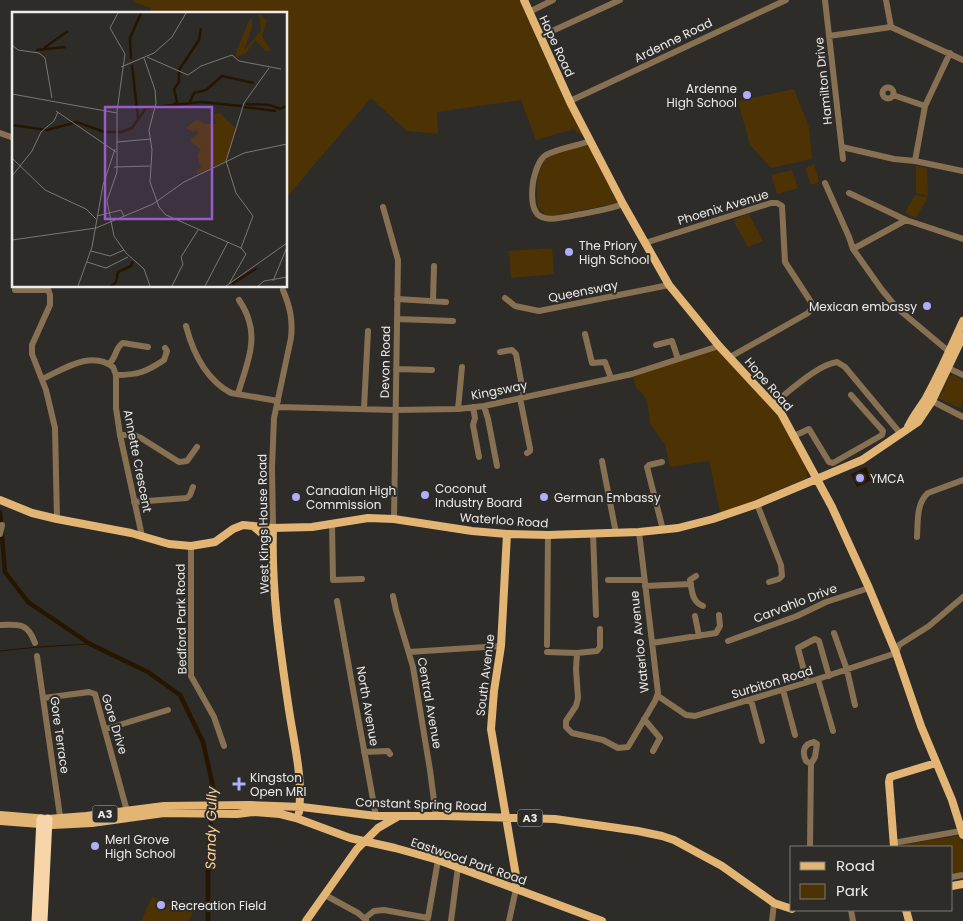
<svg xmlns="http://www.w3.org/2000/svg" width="963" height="921" font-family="Poppins,sans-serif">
<rect width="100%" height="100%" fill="#2d2c29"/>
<!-- green -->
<path fill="#4d3304" d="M134,0H521L536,30V39L583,135L578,133L574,129L536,140L521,100L437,112L438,134L407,131L371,98L286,198V14H150L151,8L133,2Z
M794,89L809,127L812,159L771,168L750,145L738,101Z
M588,143L608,184L619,202L616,204L608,205L557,215H546L538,208C536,191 535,163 553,154C564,149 577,147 588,143Z
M814,164L819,182L811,185L805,168Z
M916,166L927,168L928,196L916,193Z
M792,170L798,188L777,194L771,175Z
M915,195L928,197L916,218L905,213Z
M749,214L763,241L748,247L733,220Z
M552,248L554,274L511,278L509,251Z
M717,349L776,411L807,468V478L731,510L720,512L709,461L670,467L665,444L650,424L647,400L642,393L636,388L633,375Z
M954,375L963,381V402L960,408L938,398L943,391L949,376Z
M959,836L963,844V873L952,875V847H897V845Z
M152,897L193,913L188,921H141Z"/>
<!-- water -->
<path fill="#261600" d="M866,467L872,480L857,487L851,474Z"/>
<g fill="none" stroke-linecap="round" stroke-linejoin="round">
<!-- stream -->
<path stroke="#261600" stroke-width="1" d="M0,651L38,647L90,644"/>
<!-- canal -->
<path stroke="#261600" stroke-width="4.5" d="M0,512L5,572L28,602L90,644L148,672L180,695L203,742L213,787L208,867V921"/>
<!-- minor -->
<path stroke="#877152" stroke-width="6" d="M825,0L843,159
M886,0L891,27
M529,12L553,0
M550,32L620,0
M829,36L891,27L963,60
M882.5 93a5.5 5.5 0 1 1 11 0a5.5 5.5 0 1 1-11 0Z
M893,95L925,106
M570,101L786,0
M0,133L14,138
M590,141C577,146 559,148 546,155C538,160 535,173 533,182C527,228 549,220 582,214C596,211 611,209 623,204
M842,147L894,159L915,161L963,171
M915,161L925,106L950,53
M825,183L849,237L853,249L882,290L897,308L953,355
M849,193L906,220L963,239
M383,207L398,260L394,519
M645,243L771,203H777L782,206L785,262L811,302L812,308L808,313L730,357
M853,249L906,220
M47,286L50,295V305L32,345V354L46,390L55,428L57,519
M15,290H48
M505,298L515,306L539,311L669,285
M397,299L446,302
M433,301L434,266
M397,319L453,321
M186,326C193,353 205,379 231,393L278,401
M585,334L592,363L605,362L611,378
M656,345L672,341L678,359
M500,352L512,350L516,354L524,397
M109,364C117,357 115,347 123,343L148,347
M944,366L963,375
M396,369L432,370
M116,375C138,375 146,372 164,360L167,351L165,348
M42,379C64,369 91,350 113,367L116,375V408L120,435L142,536
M238,394C244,372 257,344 249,321C247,313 243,306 239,300
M520,398L530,448V451L527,453
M932,401L963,417
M774,403C790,391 817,365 837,362L845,367L900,433
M484,406L488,419L497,466
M277,407L396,410L458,409L484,406L632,374L719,346
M473,407L475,418L473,425L479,457
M364,408L368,331
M458,409L462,367
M120,435H134L141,438L179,462L187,461L197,447
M794,436L809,429L829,462L833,463L882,435L883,431L851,395
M602,461L616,533
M662,462L649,465L647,467L663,530
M134,502L187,498L190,495L193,487
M757,504L781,565L782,576L779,579L769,582
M332,524L333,580L362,579
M273,528L272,468L274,418L291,338C293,320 290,307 283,290
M593,533L596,615
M0,534L2,525
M917,537C918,523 916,503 928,493L963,480
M191,546V676L214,717L224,746
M696,576L690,580C692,591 692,602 703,606
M608,580H644
M645,586L691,584
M393,596L396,610L413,667L430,770L436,816
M337,601L376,816
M695,616L699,636
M0,625C19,624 28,623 35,643
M834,633L847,670L855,705
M728,641L797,616L826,602L869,588
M652,643L716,633L720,626L719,615
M547,645L548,535
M409,652L501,646
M547,652L577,653L597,651L600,647V629
M577,653L576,669L578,698L576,706L566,721V727L572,733L603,740L618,748L628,747L655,701L658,693L639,532
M37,656L61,823
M818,679L833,731
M807,682L798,648L815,639L819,641L829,676
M783,690L795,735
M658,696L686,715L695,716L818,679L896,653L899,645L929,626L963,597
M44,698L89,692L95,694L127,811
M751,700L762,741
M644,719L660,738L653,751
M106,729L168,710
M364,752L388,751L390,754
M893,843L961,831
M810,847L811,764L815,757L817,744L814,742C803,744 802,752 806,761L811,764
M952,877L963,875
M325,895L358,913L366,920
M851,910L853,921
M365,918L374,911L384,910L428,918L438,860
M451,921L458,867
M509,921L516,889
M772,921L774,903"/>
<!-- major -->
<path stroke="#e3b574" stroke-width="8" d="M524,0L571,104L623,204L669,285L719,346L781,413L832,507L869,588L896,653L921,726L952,800L963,835
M908,427C913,416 920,408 926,398C940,373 951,347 963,321
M0,500L32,513L57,519L131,533L169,544L191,546L215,542L233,529L243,525L273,528L312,527L368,518L394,519L472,531L507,534L548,535L639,532L678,528L713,519L757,504L862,460L918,422L932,401L963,336
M253,526L266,537L268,548
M273,528C271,589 280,649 289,710C294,743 303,778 299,812
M507,534L501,646L494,691L491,729L516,876V889
M0,815L48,819L86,816L164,806L250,805L302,807L376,816H445L555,819L638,831L662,836L674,840L722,866L774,903L792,909
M0,821L53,825L92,823L164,813L237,814L253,812L280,814L296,818L350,838L395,848L438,860L602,921
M894,847L889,782L890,777L936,763
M952,886L963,884
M906,910L909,921
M306,921L357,849L378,828L397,817"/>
<!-- highway -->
<path stroke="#f7d5a8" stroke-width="9" d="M36,921L41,819
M43,921L48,819"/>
</g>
<!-- markers -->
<g fill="#b0aefa" stroke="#2d2c29" stroke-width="2">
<circle cx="747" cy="95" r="5"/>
<circle cx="569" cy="252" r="5"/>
<circle cx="927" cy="306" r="5"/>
<circle cx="860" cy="478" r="5"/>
<circle cx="425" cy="495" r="5"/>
<circle cx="296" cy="497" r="5"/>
<circle cx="544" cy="497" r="5"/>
<path d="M236.5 776.5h5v5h5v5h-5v5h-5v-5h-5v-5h5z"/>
<circle cx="95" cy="846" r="5"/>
<circle cx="161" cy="905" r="5"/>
</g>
<g text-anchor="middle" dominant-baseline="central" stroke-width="4" stroke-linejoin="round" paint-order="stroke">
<!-- shield labels -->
<g fill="#2d2c29" stroke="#b3b2b0" stroke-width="1">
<rect x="92.5" y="805.5" width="25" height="17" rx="4"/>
<rect x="517.5" y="809.5" width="25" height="17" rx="4"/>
</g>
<g font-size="11" font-weight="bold" fill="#ecebea">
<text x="105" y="814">A3</text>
<text x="530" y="818">A3</text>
</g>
<!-- street labels -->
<g font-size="12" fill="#ecebea" stroke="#2d2c29">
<text transform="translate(673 40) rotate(-26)">Ardenne Road</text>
<text transform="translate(557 46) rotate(65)">Hope Road</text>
<text transform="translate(823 81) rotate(-96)">Hamilton Drive</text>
<text transform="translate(723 207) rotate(-17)">Phoenix Avenue</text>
<text transform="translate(583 291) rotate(-11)">Queensway</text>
<text transform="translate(385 362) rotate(-89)">Devon Road</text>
<text transform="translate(769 384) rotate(49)">Hope Road</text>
<text transform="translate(499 390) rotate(-11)">Kingsway</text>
<text transform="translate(138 461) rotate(79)">Annette Crescent</text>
<text transform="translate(504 520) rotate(4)">Waterloo Road</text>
<text transform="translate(263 524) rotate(-91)">West Kings House Road</text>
<text transform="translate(795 603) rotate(-21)">Carvahlo Drive</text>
<text transform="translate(181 619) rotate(-91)">Bedford Park Road</text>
<text transform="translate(639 642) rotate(-96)">Waterloo Avenue</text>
<text transform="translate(485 675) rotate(-83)">South Avenue</text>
<text transform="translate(772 682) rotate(-17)">Surbiton Road</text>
<text transform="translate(430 703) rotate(80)">Central Avenue</text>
<text transform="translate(368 706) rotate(80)">North Avenue</text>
<text transform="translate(115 724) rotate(73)">Gore Drive</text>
<text transform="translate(60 735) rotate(82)">Gore Terrace</text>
<text transform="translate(421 804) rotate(2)">Constant Spring Road</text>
<text transform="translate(469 861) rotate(19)">Eastwood Park Road</text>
</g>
<!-- poi labels -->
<g font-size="12" fill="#ecebea" stroke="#2d2c29" text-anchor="start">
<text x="737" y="88" text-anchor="end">Ardenne<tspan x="737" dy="14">High School</tspan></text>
<text x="579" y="245">The Priory<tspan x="579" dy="14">High School</tspan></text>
<text x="917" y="306" text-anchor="end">Mexican embassy</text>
<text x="870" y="478">YMCA</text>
<text x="435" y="488">Coconut<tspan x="435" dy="14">Industry Board</tspan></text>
<text x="306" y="490">Canadian High<tspan x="306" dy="14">Commission</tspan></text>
<text x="554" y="497">German Embassy</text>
<text x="250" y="777">Kingston<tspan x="250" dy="14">Open MRI</tspan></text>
<text x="105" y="839">Merl Grove<tspan x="105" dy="14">High School</tspan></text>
<text x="171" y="905">Recreation Field</text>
</g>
<!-- water labels -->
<g font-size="14" font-style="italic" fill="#f8ce95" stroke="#2d2c29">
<text transform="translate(211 828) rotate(-89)">Sandy Gully</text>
</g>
</g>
<!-- overview -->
<g transform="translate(12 12)">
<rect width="275" height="275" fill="#2d2c29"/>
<path d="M247,1L255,9L250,24L259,38L254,39L243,28L234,41L224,45L225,37L238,7H240V15L232,39L249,18ZM208,101L224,117L214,149L185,162L184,158L189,156L185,143L189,138L177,128L186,122L184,117L181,120L174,116L185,107L193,112H204L202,102Z" fill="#4d3304"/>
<path fill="none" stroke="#261600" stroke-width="2.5" d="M32,36L56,19M24,38L54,35M119,47L118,26L129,1M120,53L126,106M167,58L187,28L189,16M177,92L182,81L194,78L210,64L242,71M234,92L258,93L268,97L275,94M161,93L165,90L162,77L167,70V60M231,95L264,99M0,113L35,118L65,110L92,120H109L120,116L134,96L189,90L230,94M220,272L245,256M99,274L104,270L106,260L119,254L121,249"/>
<path fill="none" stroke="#797876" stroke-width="1" d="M106,1L98,16L113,42L105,99V160L95,189L102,224L114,241L132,257L138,274M0,33L6,38L27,41L33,46L40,86M135,45L176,63L189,54L220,43L227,49L269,57M132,46L143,78L144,91L137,118L140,138L138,170L147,195L154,203L229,236L234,242M109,55L142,41L160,25L174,1M0,82L105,101M44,99L104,140M105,130L139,127M0,146L33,178L74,197L84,207M214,149L232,91L257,56M214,149L224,181L241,204L229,236M102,155L138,154M0,164L20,139L29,120L42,109L46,100M85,204L109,198L112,204M0,228L84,216L141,192L172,170L232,141L275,132M79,239L98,244L112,238M75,250L94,256L116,245M261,269L275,235M217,272L234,242M66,274L80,235L91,173L103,137M160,274L171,252L169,245L186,218M193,274L216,230M214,274L275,231M246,274L252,269L275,265"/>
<path fill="#975cca" fill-opacity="0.15" stroke="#975cca" stroke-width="2.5" d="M93,95H200V207H93Z"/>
<rect width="275" height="275" fill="none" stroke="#ecebea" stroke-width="2.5"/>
</g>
<!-- legend -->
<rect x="790" y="846" width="162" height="65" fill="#2d2c29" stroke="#797876"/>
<rect x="800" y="862" width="25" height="8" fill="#e3b574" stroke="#797876"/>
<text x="836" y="871" font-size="15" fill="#ecebea">Road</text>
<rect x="800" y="884" width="25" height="15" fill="#4d3304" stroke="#797876"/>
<text x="836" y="896" font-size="15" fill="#ecebea">Park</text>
</svg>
